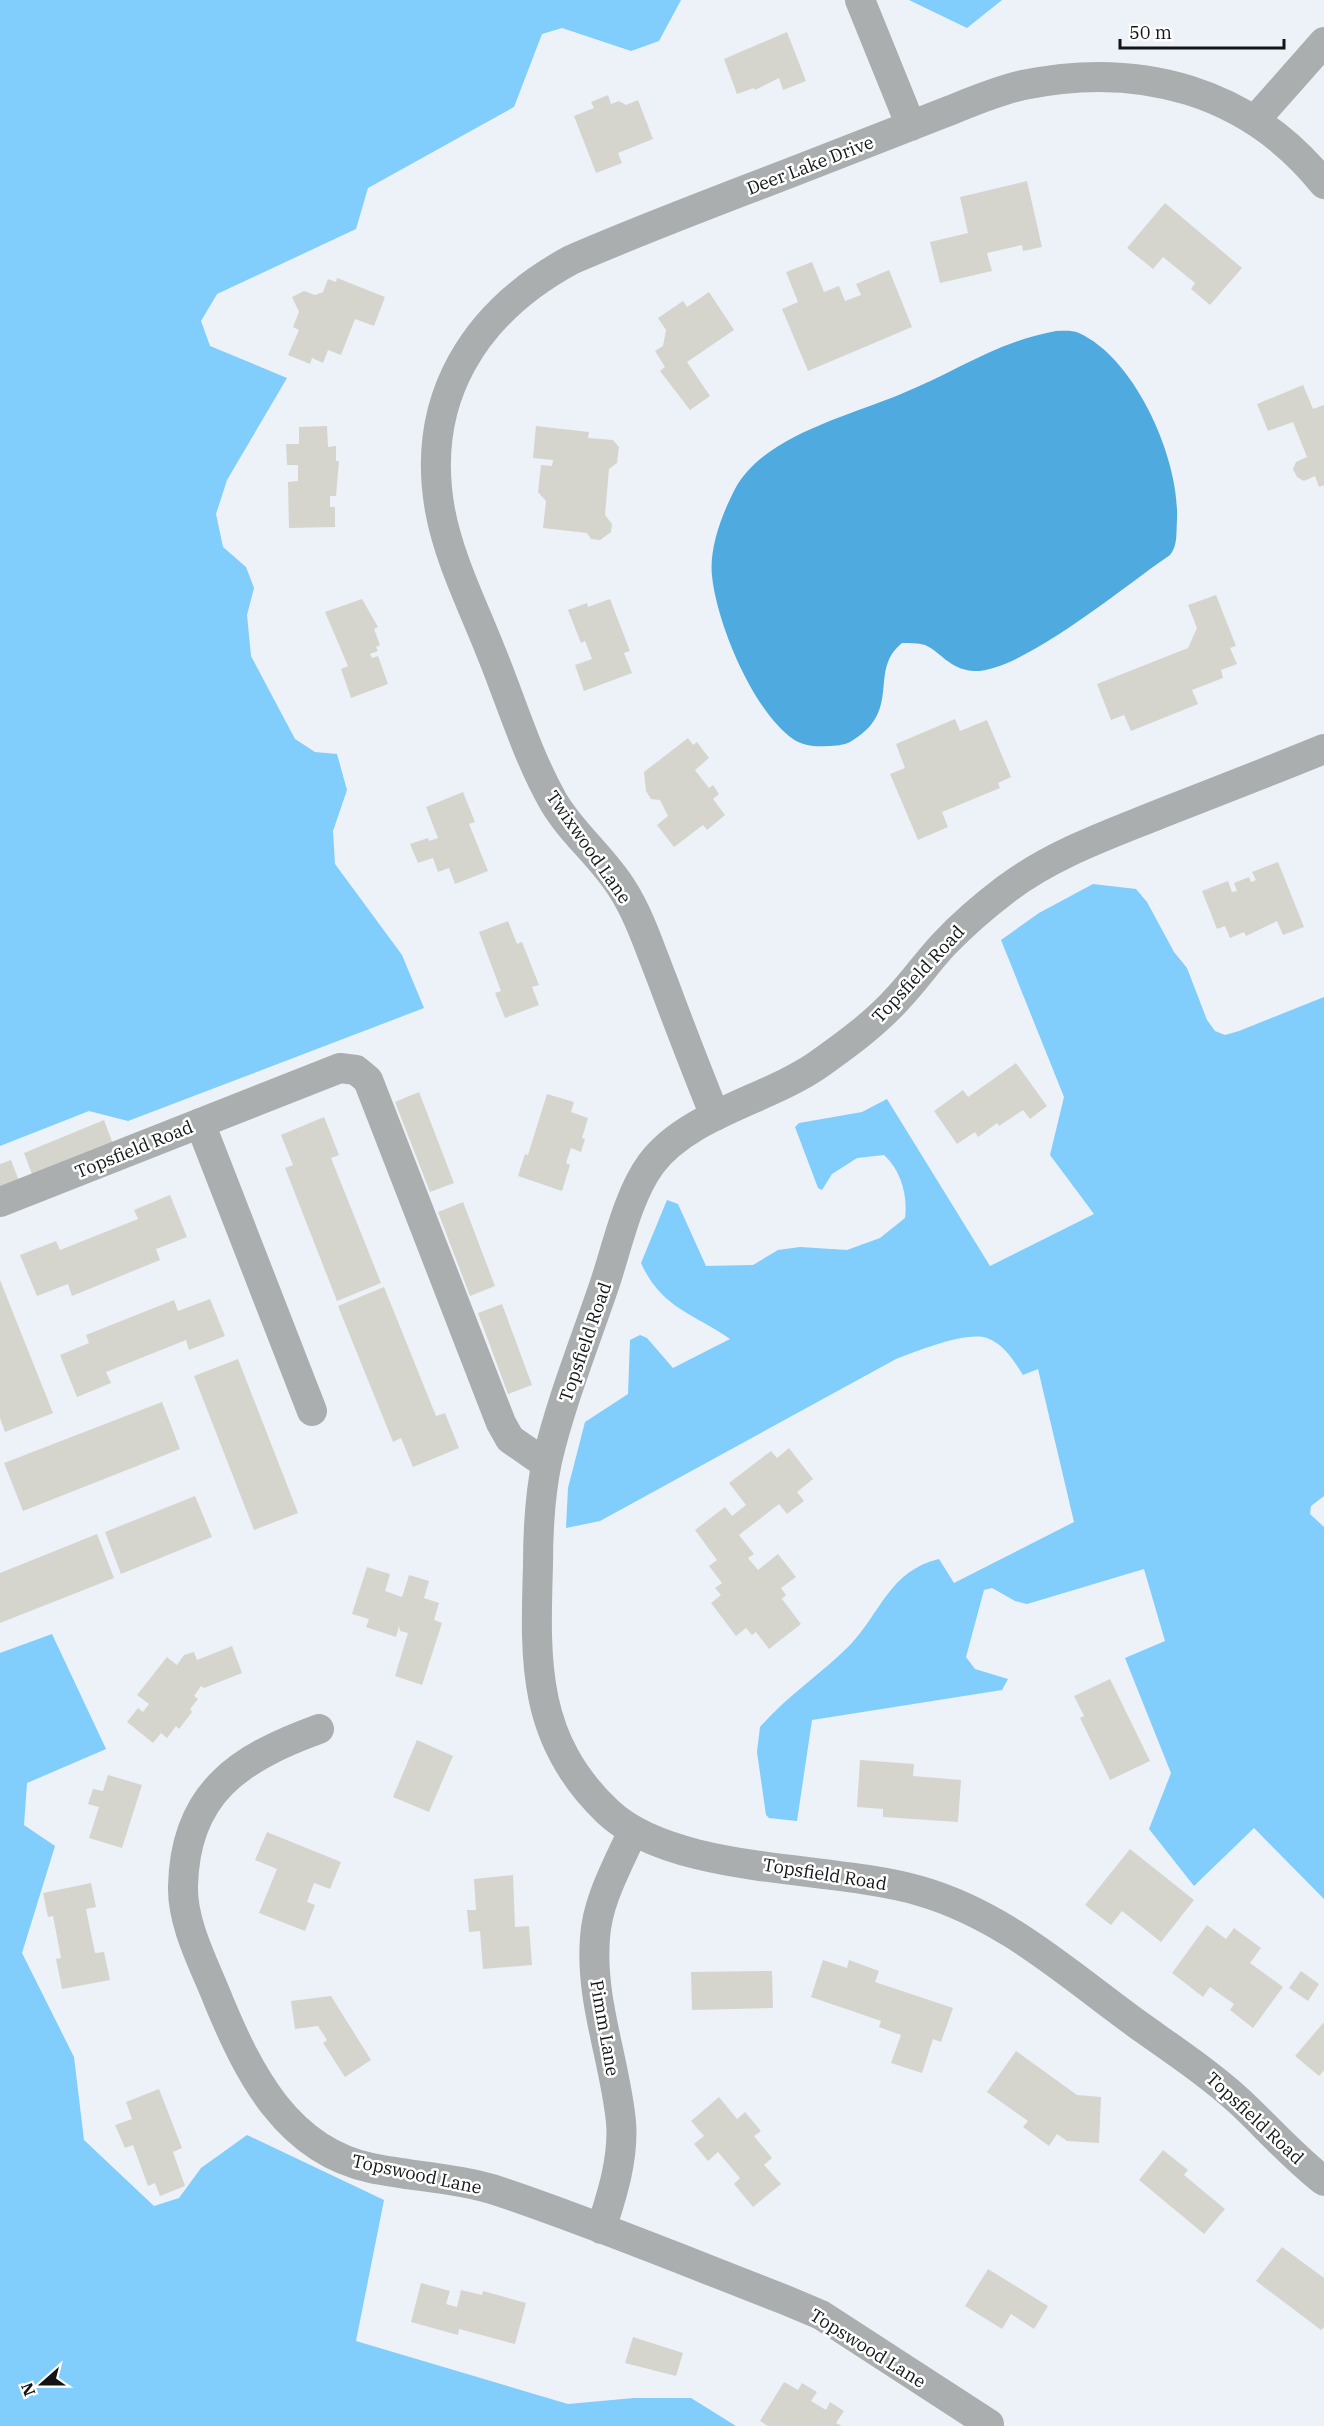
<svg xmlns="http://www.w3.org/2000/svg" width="1324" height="2426" font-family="'IBM Plex Serif',serif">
<rect width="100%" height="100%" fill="#ecf2f7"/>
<!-- green -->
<path fill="#81cdfc" d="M0,0H681L659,41L631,51L562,28L542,34L514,107L368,188L356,229L217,294L201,321L210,346L287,378L227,480L216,514L223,547L246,567L254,588L247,615L251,656L295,739L315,752L337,754L347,790L333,831L335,864L402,955L424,1008L128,1121L89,1111L0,1146Z
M909,0H1002L967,28Z
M1093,884L1136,889L1147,902L1174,952L1187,968L1207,1020L1215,1031L1225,1035L1239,1031L1324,997V1496L1311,1506L1310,1514L1324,1527V1899L1254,1828L1194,1886L1149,1829L1171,1773L1125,1658L1165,1641L1144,1569L1027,1604L1015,1601L992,1588L984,1590L966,1657L975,1669L1008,1679L1002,1690L812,1720L797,1821L769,1818L766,1815L757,1752L760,1727C786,1697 821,1674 849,1646C881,1613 889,1571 939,1559L954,1583L1074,1522L1038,1369L1023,1375C1014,1361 1004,1344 987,1338C965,1331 918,1351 896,1359L600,1521L566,1528L568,1488L585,1422L628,1394L630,1340L640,1335L647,1338L673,1368L730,1339C693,1313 661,1308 641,1263L667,1200L678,1204L706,1266L753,1265L778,1250L800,1247L847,1250L880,1238L905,1218C908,1196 901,1170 884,1155L857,1158L832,1174L822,1190L818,1188L795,1127L799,1123L862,1112L887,1099L990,1266L1094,1214L1050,1155L1064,1097L1001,940L1039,913Z
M52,1634L106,1749L27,1783L24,1825L55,1846L22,1953L74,2057L84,2140L154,2206L179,2198L201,2168L247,2135L384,2200L356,2341L568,2404L634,2398H691L736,2426H0V1653Z"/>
<!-- water -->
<path fill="#4faadf" d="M1056,331C1063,331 1072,330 1079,333C1136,359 1180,460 1177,520C1176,533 1178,545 1170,555C1128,583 1020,674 973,671C949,669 941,652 925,645C918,643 909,643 902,643C867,671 904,711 850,742C844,745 835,746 828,746C817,747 803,746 793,739C753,711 717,624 712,576C709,548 722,514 735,489C763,436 849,416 901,394C956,372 996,342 1056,331Z"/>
<!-- building -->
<path fill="#d5d5ce" d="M787,32L806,81L783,90L779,78L755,90L754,88L737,94L724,59Z
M608,95L611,104L619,101L626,105L638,100L653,139L618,153L622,163L596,173L574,116L594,108L591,102Z
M1027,181L1042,247L1023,251L1022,245L987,253L992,271L940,283L930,242L968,233L960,197Z
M1165,203L1242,268L1210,305L1191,289L1195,283L1163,257L1153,269L1127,248Z
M812,262L824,292L839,286L845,301L861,295L856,284L889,270L912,327L808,371L782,309L798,302L786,272Z
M337,278L385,297L374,326L355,319L341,355L328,350L323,363L312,358L310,364L288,355L299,330L293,327L299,312L292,297L304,291L315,295L323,292L328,279L336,282Z
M709,292L734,330L687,362L710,396L690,410L660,371L665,367L655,351L663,346L666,330L658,318L683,301L687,307Z
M1303,385L1313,409L1324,405V485L1319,487L1315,476L1304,481L1297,477L1293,469L1296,462L1307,457L1293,422L1268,431L1257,404Z
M327,426L328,447L336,446V461H339L336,496H330V507H335V527L289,528L288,482L298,481V465H287L286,444H299V427Z
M536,426L589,432L588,438L613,440L619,447L617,463L609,469L605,515L612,524L611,532L600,540L591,539L587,533L543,528L546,501L538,492L541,465L552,466L553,460L533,458Z
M1216,595L1236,646L1230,648L1237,664L1221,670L1223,678L1192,690L1198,704L1131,731L1124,715L1111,720L1097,684L1188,648L1197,628L1188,605Z
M362,599L378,627L374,629L380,645L376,647L378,651L370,654L372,658L378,656L388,684L351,698L341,669L348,666L325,612Z
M610,599L630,651L624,653L632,673L584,691L575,665L592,659L585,641L581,643L568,610L587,603L588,607Z
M955,719L960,731L987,720L1011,777L998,783L1000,788L942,812L948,827L918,840L890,774L905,768L896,744Z
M688,738L693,745L697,742L709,758L695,770L709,788L713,785L719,794L713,799L725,815L707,830L703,825L674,847L657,825L668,816L660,800L651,799L646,791L644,772Z
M463,792L475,822L469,824L488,871L455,884L449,868L438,872L433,858L418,863L410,844L428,838L429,841L438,838L426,807Z
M1278,862L1304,927L1283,935L1277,921L1246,936L1244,932L1230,938L1225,926L1217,929L1202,891L1228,881L1232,892L1237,891L1234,883L1249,877L1251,882L1256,880L1252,872Z
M508,921L517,944L522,942L539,985L532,987L539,1005L505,1018L495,993L501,991L479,932Z
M1016,1063L1047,1106L1030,1119L1023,1110L999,1126L997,1123L978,1137L975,1132L957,1144L934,1111L963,1090L968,1097Z
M419,1092L454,1183L430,1192L395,1102Z
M547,1094L574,1102L571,1112L588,1118L582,1138L585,1139L581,1152L571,1148L566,1163L570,1165L562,1191L518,1176L525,1154L528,1155Z
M324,1117L339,1155L331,1158L381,1283L337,1301L285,1168L293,1165L281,1135Z
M104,1120L113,1144L33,1177L24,1153Z
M11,1160L19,1181L0,1188V1164Z
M170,1195L187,1237L156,1249L160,1260L72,1296L68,1284L37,1296L20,1255L56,1241L60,1250L138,1219L134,1210Z
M463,1202L495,1286L470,1296L438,1212Z
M0,1280L53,1413L5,1432L0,1418Z
M384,1287L436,1416L445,1413L459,1448L413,1467L401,1438L393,1442L338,1306Z
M210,1299L225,1336L189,1350L186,1340L106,1372L111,1383L77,1397L60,1355L89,1343L86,1335L174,1300L178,1311Z
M502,1304L532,1385L508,1394L478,1313Z
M238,1359L298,1513L254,1530L194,1376Z
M162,1402L180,1449L23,1511L4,1463Z
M789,1448L813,1479L797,1492L804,1501L787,1514L779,1504L739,1535L754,1554L748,1558L758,1570L778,1554L796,1577L781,1588L786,1595L782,1599L801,1624L769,1649L756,1632L752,1635L746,1628L736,1636L711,1603L721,1595L715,1588L722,1583L709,1566L717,1560L695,1530L725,1507L732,1516L746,1505L729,1483L771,1451L777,1458Z
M195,1496L212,1537L121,1574L105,1532Z
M97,1534L114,1578L0,1623V1573Z
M367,1567L390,1574L385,1591L402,1597L409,1575L429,1581L424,1598L439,1603L434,1620L442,1623L422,1685L395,1676L408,1633L400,1631L399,1626L396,1637L366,1627L369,1619L352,1614Z
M232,1646L242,1673L204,1688L201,1686L194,1696L198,1699L190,1709L192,1712L179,1729L176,1726L167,1738L161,1733L153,1743L127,1722L138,1708L143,1712L149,1704L137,1695L167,1657L177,1665L184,1655L194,1652L197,1660Z
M1110,1679L1150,1761L1110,1780L1080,1718L1084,1716L1074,1696Z
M417,1740L453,1756L429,1812L393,1797Z
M860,1760L914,1764L913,1776L961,1780L958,1822L883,1817V1809L857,1807Z
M108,1775L142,1785L122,1848L89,1838L99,1807L88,1804L93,1789L103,1791Z
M267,1832L341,1862L330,1889L314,1883L307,1902L315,1905L305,1931L259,1913L277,1869L255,1860Z
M1130,1849L1194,1900L1161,1942L1122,1911L1111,1925L1085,1905Z
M513,1875L515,1927L529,1926L532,1965L483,1969L480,1931L469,1932L467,1910H476L474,1879Z
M91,1883L96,1907L86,1909L95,1953L104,1952L110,1980L62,1989L56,1959L61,1958L53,1916L48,1917L43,1893Z
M1207,1925L1226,1939L1234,1928L1261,1948L1250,1963L1283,1987L1253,2028L1230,2010L1234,2004L1210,1987L1203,1997L1172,1973Z
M823,1960L847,1968L849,1960L879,1971L875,1982L953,2008L941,2042L933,2039L922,2073L891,2063L901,2035L879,2027L881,2021L811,1997Z
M772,1971L773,2008L692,2010L691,1972Z
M1301,1971L1319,1984L1308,2001L1289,1988Z
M331,1996L371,2060L345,2077L323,2043L327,2040L318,2026L295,2029L291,2001Z
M1324,2022V2070L1319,2076L1295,2056Z
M1016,2051L1077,2095L1101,2097L1099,2143L1067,2141L1057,2134L1049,2146L1023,2127L1028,2121L987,2092Z
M159,2089L182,2148L173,2152L185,2186L160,2196L155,2183L148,2186L133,2145L125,2148L115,2125L132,2119L126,2102Z
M719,2097L737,2119L745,2112L761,2131L754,2136L772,2158L764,2165L781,2184L753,2207L734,2184L740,2178L718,2152L708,2161L694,2144L704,2136L691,2121Z
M1163,2150L1188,2170L1184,2175L1225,2209L1204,2234L1139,2180Z
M1282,2247L1324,2278V2327L1321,2330L1256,2281Z
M988,2269L1048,2306L1034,2329L1011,2314L1002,2329L965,2306Z
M421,2283L450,2291L446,2304L457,2307L461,2290L482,2295L483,2291L526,2303L515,2344L459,2329L458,2335L411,2322Z
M633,2337L683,2353L676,2376L625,2363Z
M784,2382L798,2390L802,2383L817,2392L811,2401L826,2410L830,2402L844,2411L836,2423L842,2426H768L760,2421Z"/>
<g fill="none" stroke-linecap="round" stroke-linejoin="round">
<!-- minor -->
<path stroke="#abaeaf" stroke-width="30" d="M860,0L911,126
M1255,120L1324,42
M1324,749C1270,771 1216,792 1162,813C1108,835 1052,854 1005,890C984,906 963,924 944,944C928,961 915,980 899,997C876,1023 847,1044 819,1064C768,1100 688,1114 651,1164C628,1195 617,1247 605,1283C585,1342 561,1401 547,1461C540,1494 538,1530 538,1565C535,1662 532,1740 608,1812C675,1875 832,1865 920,1891C1004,1915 1068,1974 1137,2024C1172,2049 1207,2072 1239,2101C1267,2127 1293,2157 1324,2181
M715,1116C697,1071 679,1025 662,979C650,949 640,917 623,890C603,857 572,834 553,801C527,755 511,701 491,652C473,606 449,559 440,510C420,398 475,312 571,260C654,224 739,193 823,160C864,144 905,128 946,112C971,102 996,91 1023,85C1139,61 1249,90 1324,184
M200,1123L312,1411
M0,1202L340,1068L356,1070L368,1080L501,1423L510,1439L546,1464
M319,1729C239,1758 185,1793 183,1886C182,1925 205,1966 219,2002C249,2074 287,2150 371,2168C414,2177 459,2178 501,2192C596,2224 690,2263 783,2299L821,2315L989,2424
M601,2229C612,2195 624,2158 621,2122C615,2060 590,2001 595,1938C597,1901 618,1865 633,1831"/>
</g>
<g text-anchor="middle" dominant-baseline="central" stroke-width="5" stroke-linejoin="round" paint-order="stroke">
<!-- street labels -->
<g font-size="18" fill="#121416" stroke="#fefefe">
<text transform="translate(810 165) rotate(-21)">Deer Lake Drive</text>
<text transform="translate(589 847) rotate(55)">Twixwood Lane</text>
<text transform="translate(918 974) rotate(-47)">Topsfield Road</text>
<text transform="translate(134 1149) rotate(-22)">Topsfield Road</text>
<text transform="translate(585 1342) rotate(-71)">Topsfield Road</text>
<text transform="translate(825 1874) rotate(9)">Topsfield Road</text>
<text transform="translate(605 2028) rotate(80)">Pimm Lane</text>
<text transform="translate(1255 2118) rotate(43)">Topsfield Road</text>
<text transform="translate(417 2174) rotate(12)">Topswood Lane</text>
<text transform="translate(868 2348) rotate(32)">Topswood Lane</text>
</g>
</g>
<!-- north arrow -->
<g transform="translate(42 2384) rotate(249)" stroke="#fefefe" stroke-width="4.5" paint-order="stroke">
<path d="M0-4.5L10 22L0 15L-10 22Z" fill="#121416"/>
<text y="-9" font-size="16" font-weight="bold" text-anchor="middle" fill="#121416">N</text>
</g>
<!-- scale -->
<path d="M1120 39v9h164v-9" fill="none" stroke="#121416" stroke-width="3"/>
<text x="1129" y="39" font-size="18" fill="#121416" stroke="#fefefe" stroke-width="4.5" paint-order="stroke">50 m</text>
</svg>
